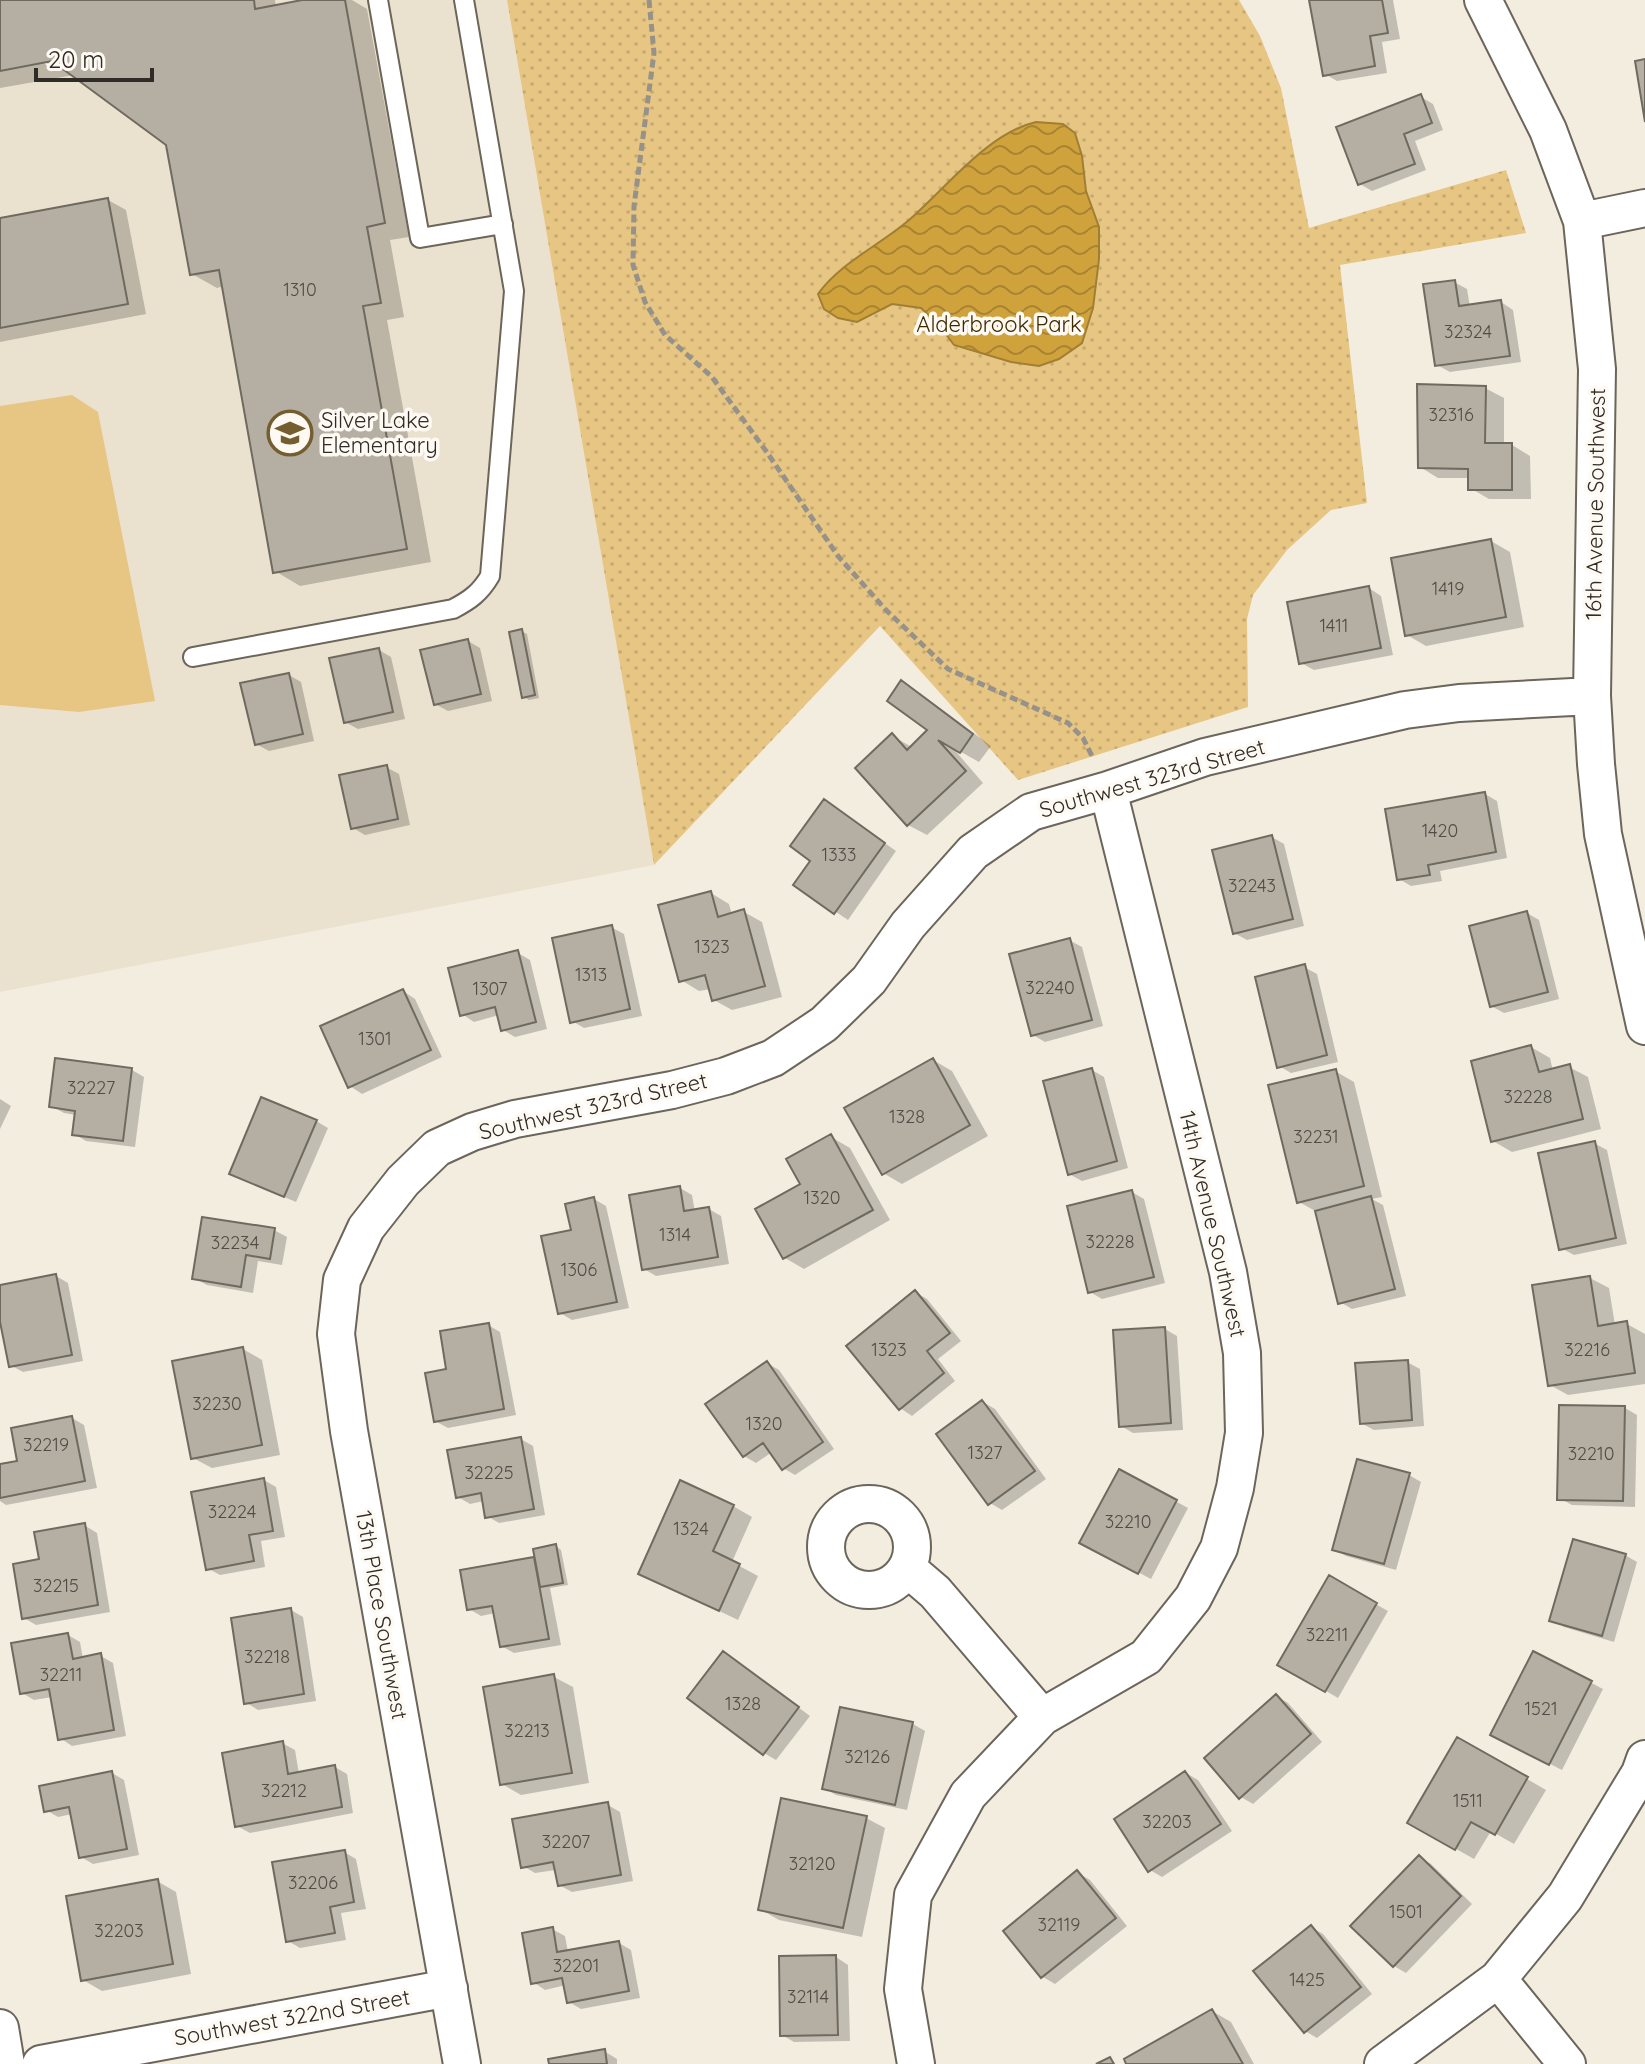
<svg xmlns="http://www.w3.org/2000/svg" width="1645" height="2064" font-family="Quicksand,sans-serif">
<defs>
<pattern id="park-dots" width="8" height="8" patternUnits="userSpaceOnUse" patternTransform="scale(2)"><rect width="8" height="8" fill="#e7c683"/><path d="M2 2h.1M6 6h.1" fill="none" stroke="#c6aa71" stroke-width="1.8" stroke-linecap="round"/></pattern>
<pattern id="water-waves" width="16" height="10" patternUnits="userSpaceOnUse" patternTransform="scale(2)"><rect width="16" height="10" fill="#cfa23c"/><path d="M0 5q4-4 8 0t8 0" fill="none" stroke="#a88432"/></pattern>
</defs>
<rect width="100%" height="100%" fill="#f3ede0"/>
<!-- built -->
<path fill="#ebe1cf" d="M0,0H507L654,865L0,992Z"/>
<!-- grass -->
<path fill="#e7c683" d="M72,395L98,412L155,701L79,712L0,705V406Z"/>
<!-- park -->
<path fill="url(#park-dots)" d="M507,0H1239L1260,36L1281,88L1309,228L1506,170L1526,233L1340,265L1367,503L1331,510L1287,550L1253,595L1247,619L1248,707L1018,780L880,626L654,865Z"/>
<!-- water -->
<path fill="url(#water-waves)" stroke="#9f7f36" stroke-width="2" d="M1036,122L1063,124L1075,133L1082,156L1086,191L1099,227V259L1093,308L1082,343L1059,359L1039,366L1011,362L954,345L939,325L921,308L892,304L857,322L838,318L824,309L818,294C840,263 880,245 909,220C946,188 988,133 1036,122Z"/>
<!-- shadow -->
<path fill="#0003" d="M0,0H275L276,7L313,0H352L367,9L409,237L390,240L404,317L387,320L431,562L300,586L275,571L224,286L217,288L192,274L168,144L74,75L0,88Z
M1318,0H1393L1400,39L1382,42L1387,73L1337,81L1325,74Z
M1421,97L1433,104L1443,130L1415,141L1426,170L1372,191L1360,184Z
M108,200L126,210L146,314L0,342V220Z
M1454,282L1467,289L1470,307L1501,302L1513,310L1521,362L1450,372L1437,365Z
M1485,388L1504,398V445H1512L1530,456L1531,499H1489L1470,488V478H1438L1420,467Z
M1491,541L1510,552L1524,627L1426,646L1407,635Z
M1369,588L1381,596L1393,655L1314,670L1301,663Z
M521,631L527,634L539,698L529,700L524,697Z
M468,641L480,648L492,701L448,711L435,704Z
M379,650L391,657L405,719L358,729L345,722Z
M289,675L301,682L314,741L269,751L256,744Z
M902,683L920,693L991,746L979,762L952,747L983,783L927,835L908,825L892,736L912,747L931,729Z
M386,767L399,774L410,825L365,835L353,828Z
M1485,794L1497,801L1507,858L1440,871L1442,881L1411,886L1399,879Z
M837,809L896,851L848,920L796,885L813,861Z
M1272,837L1284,844L1304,926L1247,940L1234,933Z
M711,893L729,904L732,915L744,912L762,922L782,997L732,1010L714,1000L711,989L699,991L681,980Z
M1527,913L1539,920L1559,999L1504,1013L1491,1006Z
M611,927L624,934L642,1016L584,1028L572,1021Z
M1069,940L1082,947L1103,1026L1045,1042L1033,1035Z
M518,953L530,960L547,1029L515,1037L503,1030L499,1015L474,1022L462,1014Z
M1304,967L1317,974L1338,1062L1291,1073L1279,1066Z
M403,991L415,999L442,1057L362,1094L350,1086Z
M1531,1047L1550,1058L1553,1071L1569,1067L1588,1077L1601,1129L1512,1152L1493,1141Z
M933,1060L952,1071L988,1136L902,1184L883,1173Z
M132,1070L144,1077L135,1147L86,1141L74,1134L76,1115L64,1113L51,1106Z
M1092,1070L1104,1077L1128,1168L1082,1181L1069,1174Z
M1335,1071L1354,1082L1382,1197L1372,1199L1383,1205L1406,1296L1352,1309L1340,1302L1317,1212L1299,1202Z
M0,1099L11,1106L0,1129Z
M316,1121L328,1128L296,1202L244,1180Z
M831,1137L850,1148L890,1220L804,1269L785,1258L803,1185Z
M1594,1143L1607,1150L1627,1244L1574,1255L1561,1248Z
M680,1188L692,1195L695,1212L709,1209L721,1216L729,1264L656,1276L644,1269Z
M1132,1192L1144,1199L1165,1283L1102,1299L1090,1292Z
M594,1199L606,1206L629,1308L572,1320L560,1313L573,1232Z
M274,1230L287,1237L282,1265L258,1261L253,1293L207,1285L194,1278Z
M56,1276L68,1283L83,1361L23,1372L10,1365L0,1312V1287Z
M1590,1278L1609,1288L1615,1325L1627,1324L1645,1334V1384L1568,1395L1550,1385Z
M915,1292L927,1299L961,1341L938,1359L955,1381L912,1416L900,1408Z
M488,1325L500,1332L516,1415L448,1428L435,1421L449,1370Z
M1165,1329L1177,1336L1183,1430L1133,1433L1121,1426Z
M243,1349L262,1360L280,1455L212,1468L193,1458Z
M1407,1362L1420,1369L1424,1426L1374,1430L1361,1423Z
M767,1363L779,1370L834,1449L795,1475L783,1468L772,1452L756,1463L744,1456Z
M983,1402L995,1409L1046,1479L1002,1510L990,1503Z
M1625,1408L1637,1415L1635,1507L1572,1505L1559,1498Z
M72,1418L84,1425L97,1488L6,1505L0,1501V1466L20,1462Z
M521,1439L533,1446L545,1515L499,1523L487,1516L484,1501L470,1504L458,1497Z
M1120,1471L1188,1508L1151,1579L1094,1549Z
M1409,1475L1421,1482L1396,1570L1346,1556L1334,1549Z
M264,1480L276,1487L285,1537L261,1541L265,1567L220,1575L207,1568Z
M733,1506L752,1517L732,1562L758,1576L738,1620L640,1573Z
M84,1525L97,1533L110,1612L36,1625L24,1618L41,1561Z
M556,1546L561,1550L568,1585L550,1588L561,1645L514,1653L501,1646L495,1613L481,1616L469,1609L462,1571L537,1558Z
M1625,1555L1637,1562L1614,1642L1564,1627L1552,1620Z
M1329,1578L1388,1611L1338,1698L1280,1664Z
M291,1610L303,1617L316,1701L258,1710L245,1702Z
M68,1635L80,1642L83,1659L101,1656L113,1663L126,1736L72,1746L60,1738L52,1697L34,1700L22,1693Z
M1534,1653L1603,1689L1562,1770L1505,1741Z
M735,1660L810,1716L776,1760L764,1753Z
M554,1677L573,1687L589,1783L521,1795L502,1784Z
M1276,1696L1288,1703L1322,1742L1253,1804L1241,1797Z
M842,1709L913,1724L925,1731L907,1810L836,1795L824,1788Z
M1458,1739L1546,1790L1514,1844L1491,1831L1474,1859L1410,1823Z
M282,1743L295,1750L299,1774L335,1767L347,1774L353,1813L250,1833L237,1826Z
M112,1773L124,1780L139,1855L93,1864L81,1857L72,1814L58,1817L46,1810Z
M1186,1773L1198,1780L1232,1831L1162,1877L1150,1870Z
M608,1805L620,1812L633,1881L572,1892L559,1885L556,1870L535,1873L523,1866Z
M866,1818L885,1828L862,1937L779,1920L760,1909Z
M344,1852L356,1859L366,1909L341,1913L346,1940L300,1948L288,1941Z
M1419,1857L1431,1864L1472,1904L1406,1973L1394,1966Z
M1078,1873L1090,1880L1127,1926L1055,1984L1043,1977Z
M157,1881L176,1892L191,1974L102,1991L83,1980Z
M1311,1927L1323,1934L1372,1994L1317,2038L1305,2031Z
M552,1929L565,1936L568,1952L619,1943L631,1950L640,1998L581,2009L569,2002L566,1985L545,1990L533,1982Z
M836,1957L848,1965L850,2041L794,2042L782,2035Z
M1212,2011L1231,2022L1254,2064H1129Z
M604,2051L617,2059V2064H551Z"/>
<!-- building -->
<path fill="#b5afa3" stroke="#6f6a5f" stroke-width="2" d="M0,0H254L255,9L302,0H345L385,223L367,227L381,303L363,306L407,549L273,573L219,270L190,275L166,145L52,61L0,71Z
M1309,0H1382L1388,33L1370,36L1375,66L1323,76Z
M1645,59V122L1635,61Z
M1421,94L1432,123L1404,134L1415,164L1358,185L1336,127Z
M108,198L128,304L0,328V218Z
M1455,280L1459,306L1501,300L1510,356L1435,366L1423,284Z
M1417,384L1486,386L1485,443H1512V490H1468V469L1418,468Z
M1491,539L1506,617L1405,636L1391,558Z
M1369,586L1381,648L1299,664L1287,602Z
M522,629L535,695L522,698L509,632Z
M468,639L481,694L434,705L420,650Z
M379,648L393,712L344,723L329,658Z
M289,673L303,734L255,745L240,683Z
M901,680L973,734L960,753L938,740L966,771L907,826L855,768L892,733L907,750L927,730L887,701Z
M387,765L398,819L351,829L339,775Z
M1485,792L1496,852L1428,865L1430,875L1397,880L1385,809Z
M824,799L885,843L834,914L793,885L810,861L790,846Z
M1272,835L1293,919L1233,934L1212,850Z
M711,891L718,917L744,909L765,986L712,1001L705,975L679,982L658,905Z
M1527,911L1548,992L1490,1007L1469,926Z
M612,925L630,1009L570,1023L552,938Z
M1070,938L1092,1020L1031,1036L1009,954Z
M518,950L536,1022L501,1031L495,1007L460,1016L448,968Z
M1305,964L1327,1055L1277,1068L1255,977Z
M403,989L431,1050L348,1088L320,1026Z
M1531,1045L1539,1072L1570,1064L1583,1119L1491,1142L1471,1061Z
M55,1058L132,1068L123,1141L72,1135L75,1111L49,1107Z
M933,1058L970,1125L882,1175L844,1108Z
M1092,1068L1117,1161L1068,1175L1043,1081Z
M1336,1069L1364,1186L1297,1203L1268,1085Z
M261,1097L317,1120L284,1197L229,1174Z
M831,1134L873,1210L783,1259L755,1209L800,1184L786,1159Z
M1595,1141L1616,1238L1559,1250L1538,1153Z
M680,1186L684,1211L709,1207L718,1257L642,1270L629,1195Z
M1132,1190L1154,1277L1088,1293L1067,1206Z
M1371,1196L1395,1289L1338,1304L1315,1211Z
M594,1197L617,1302L558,1314L541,1236L571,1230L565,1204Z
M202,1217L275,1228L270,1259L246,1255L241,1287L192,1279Z
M56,1274L72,1355L9,1367L0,1322V1285Z
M1590,1276L1598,1326L1627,1321L1635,1373L1548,1386L1532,1285Z
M915,1290L950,1333L927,1351L944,1373L899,1410L846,1346Z
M489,1323L504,1409L434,1422L425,1373L446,1369L440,1331Z
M1165,1327L1171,1423L1119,1427L1113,1330Z
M243,1347L262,1445L191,1459L172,1361Z
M1408,1360L1412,1420L1360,1424L1355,1363Z
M767,1361L823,1442L782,1470L763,1443L743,1457L705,1404Z
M982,1400L1035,1471L988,1505L936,1434Z
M1559,1405L1625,1406L1623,1501L1557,1500Z
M72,1416L85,1481L0,1498V1464L17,1461L11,1428Z
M521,1437L534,1509L485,1518L481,1493L456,1498L447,1450Z
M1357,1459L1410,1473L1384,1564L1332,1550Z
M1119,1469L1177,1500L1138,1574L1079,1543Z
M264,1478L273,1531L249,1535L254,1561L206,1570L191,1492Z
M680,1480L734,1505L713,1551L740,1564L719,1611L638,1574Z
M85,1523L98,1605L22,1619L13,1564L39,1559L34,1532Z
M1573,1539L1626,1554L1602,1636L1549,1621Z
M556,1544L563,1583L540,1587L533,1549Z
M534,1557L549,1639L500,1647L492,1606L467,1610L460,1570Z
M1329,1575L1377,1603L1325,1692L1277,1665Z
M291,1608L304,1694L244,1704L231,1618Z
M68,1633L73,1659L101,1653L114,1730L58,1740L49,1689L20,1694L11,1643Z
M723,1651L799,1707L763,1755L687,1698Z
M1533,1651L1592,1681L1549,1765L1490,1735Z
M554,1674L572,1773L500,1785L483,1687Z
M1276,1694L1311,1734L1239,1799L1204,1758Z
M840,1707L913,1722L895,1805L822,1789Z
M1457,1737L1528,1777L1495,1835L1471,1822L1455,1850L1407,1823Z
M283,1741L288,1774L335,1765L342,1807L235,1827L222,1753Z
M112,1771L127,1849L79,1858L69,1807L44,1812L39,1786Z
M1185,1771L1221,1824L1148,1872L1114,1819Z
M781,1798L867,1816L843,1928L758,1910Z
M608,1802L621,1875L558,1886L553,1862L521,1868L512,1819Z
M345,1850L354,1902L330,1907L335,1933L286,1942L272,1862Z
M1419,1855L1461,1896L1393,1967L1350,1926Z
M1077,1870L1116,1918L1041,1978L1003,1931Z
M158,1879L173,1964L81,1981L66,1896Z
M1311,1925L1361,1987L1304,2033L1253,1971Z
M553,1927L557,1952L619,1941L629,1991L567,2003L562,1978L531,1984L522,1933Z
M836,1955L838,2035L780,2036L779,1956Z
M1212,2009L1243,2064H1126L1124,2059Z
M605,2049L607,2064H549L548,2059Z
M1110,2057L1114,2064H1096Z"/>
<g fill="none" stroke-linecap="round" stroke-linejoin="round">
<!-- lane casing -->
<g stroke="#6b655a" stroke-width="22">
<path id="lane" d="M378,0L420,238L503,224
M193,657L453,609C470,600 480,593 490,576L514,291L464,0"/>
</g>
<!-- street casing -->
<g stroke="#6b655a" stroke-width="40">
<path id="street" d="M1483,0L1548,130L1582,221L1597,369L1592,696L1596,764L1603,834L1645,1026
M1582,221L1645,208
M826 1547a43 43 0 1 1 86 0a43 43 0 1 1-86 0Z
M907,1568L935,1592L1042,1717
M1498,1979L1567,2064
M0,2028L6,2064
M41,2064L449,1988
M462,2064L349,1431L336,1334L342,1280L366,1228L403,1181L437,1148L472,1132L515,1119L672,1090L726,1076L773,1058L824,1024L869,980L908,925L973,852L1031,812L1108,790L1205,757L1405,710L1459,703L1592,696
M916,2064L903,1989L913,1895L968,1795L1042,1717L1146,1657L1193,1598L1219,1548L1235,1488L1244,1433L1242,1353L1228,1272L1108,790
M1383,2064L1498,1979L1565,1897L1640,1773L1645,1759"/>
</g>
<!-- path -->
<path stroke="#969289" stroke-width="5" stroke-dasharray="8 4" stroke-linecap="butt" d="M649,0L654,53L634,206L633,265L645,302L665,335L712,377L766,451L838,556L885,609L948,669L1068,723L1083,738L1093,758"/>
<!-- lane -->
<use href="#lane" stroke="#fff" stroke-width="18"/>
<!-- street -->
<use href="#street" stroke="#fff" stroke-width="36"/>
</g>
<!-- icons -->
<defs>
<g id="school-ring" transform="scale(2.3)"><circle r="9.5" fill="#fefaf3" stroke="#745d2e" stroke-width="1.5"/><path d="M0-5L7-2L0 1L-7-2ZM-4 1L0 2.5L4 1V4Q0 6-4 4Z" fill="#745d2e"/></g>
</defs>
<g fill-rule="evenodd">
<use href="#school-ring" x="290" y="433"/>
</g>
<g text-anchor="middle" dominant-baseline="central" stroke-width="7" stroke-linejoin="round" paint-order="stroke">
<!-- number labels -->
<g font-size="18" fill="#504d47">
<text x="300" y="289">1310</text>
<text x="1468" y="331">32324</text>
<text x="1451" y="414">32316</text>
<text x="1448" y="588">1419</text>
<text x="1334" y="625">1411</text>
<text x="1440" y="830">1420</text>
<text x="839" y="854">1333</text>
<text x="1252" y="885">32243</text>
<text x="712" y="946">1323</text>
<text x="591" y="974">1313</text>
<text x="1050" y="987">32240</text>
<text x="490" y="988">1307</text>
<text x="375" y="1038">1301</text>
<text x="91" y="1087">32227</text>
<text x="1528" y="1096">32228</text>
<text x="907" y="1116">1328</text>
<text x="1316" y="1136">32231</text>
<text x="822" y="1197">1320</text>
<text x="675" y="1234">1314</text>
<text x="1110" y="1241">32228</text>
<text x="235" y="1242">32234</text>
<text x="579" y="1269">1306</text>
<text x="889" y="1349">1323</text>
<text x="1587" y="1349">32216</text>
<text x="217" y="1403">32230</text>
<text x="764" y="1423">1320</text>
<text x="46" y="1444">32219</text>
<text x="985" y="1452">1327</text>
<text x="1591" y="1453">32210</text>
<text x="489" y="1472">32225</text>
<text x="232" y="1511">32224</text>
<text x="1128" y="1521">32210</text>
<text x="691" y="1528">1324</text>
<text x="56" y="1585">32215</text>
<text x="1327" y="1634">32211</text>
<text x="267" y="1656">32218</text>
<text x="61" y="1674">32211</text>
<text x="743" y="1703">1328</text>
<text x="1541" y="1708">1521</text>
<text x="527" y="1730">32213</text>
<text x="867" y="1756">32126</text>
<text x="284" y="1790">32212</text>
<text x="1468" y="1800">1511</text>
<text x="1167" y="1821">32203</text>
<text x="566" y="1841">32207</text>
<text x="812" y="1863">32120</text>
<text x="313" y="1882">32206</text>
<text x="1406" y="1911">1501</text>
<text x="1059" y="1924">32119</text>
<text x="119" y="1930">32203</text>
<text x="576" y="1965">32201</text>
<text x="1307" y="1979">1425</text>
<text x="808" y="1996">32114</text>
</g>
<!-- park labels -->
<g font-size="22" fill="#3c2a00" stroke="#fefaf3">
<text x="999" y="324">Alderbrook Park</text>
</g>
<!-- poi labels -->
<g font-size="22" fill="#2f2c28" stroke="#fefaf3" text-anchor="start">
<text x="321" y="420">Silver Lake<tspan x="321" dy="25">Elementary</tspan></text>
</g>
<!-- street labels -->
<g font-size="22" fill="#2f2c28" stroke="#fefaf3">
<text transform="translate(1595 504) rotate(-89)">16th Avenue Southwest</text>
<text transform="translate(1152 778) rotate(-16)">Southwest 323rd Street</text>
<text transform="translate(593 1106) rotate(-13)">Southwest 323rd Street</text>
<text transform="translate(1213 1224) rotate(77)">14th Avenue Southwest</text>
<text transform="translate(382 1615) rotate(80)">13th Place Southwest</text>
<text transform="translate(292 2017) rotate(-10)">Southwest 322nd Street</text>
</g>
</g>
<!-- scale -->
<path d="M36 68v12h116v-12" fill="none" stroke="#2f2c28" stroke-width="4"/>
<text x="48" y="68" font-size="24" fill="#2f2c28" stroke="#fefaf3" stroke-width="6" paint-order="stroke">20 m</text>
</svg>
